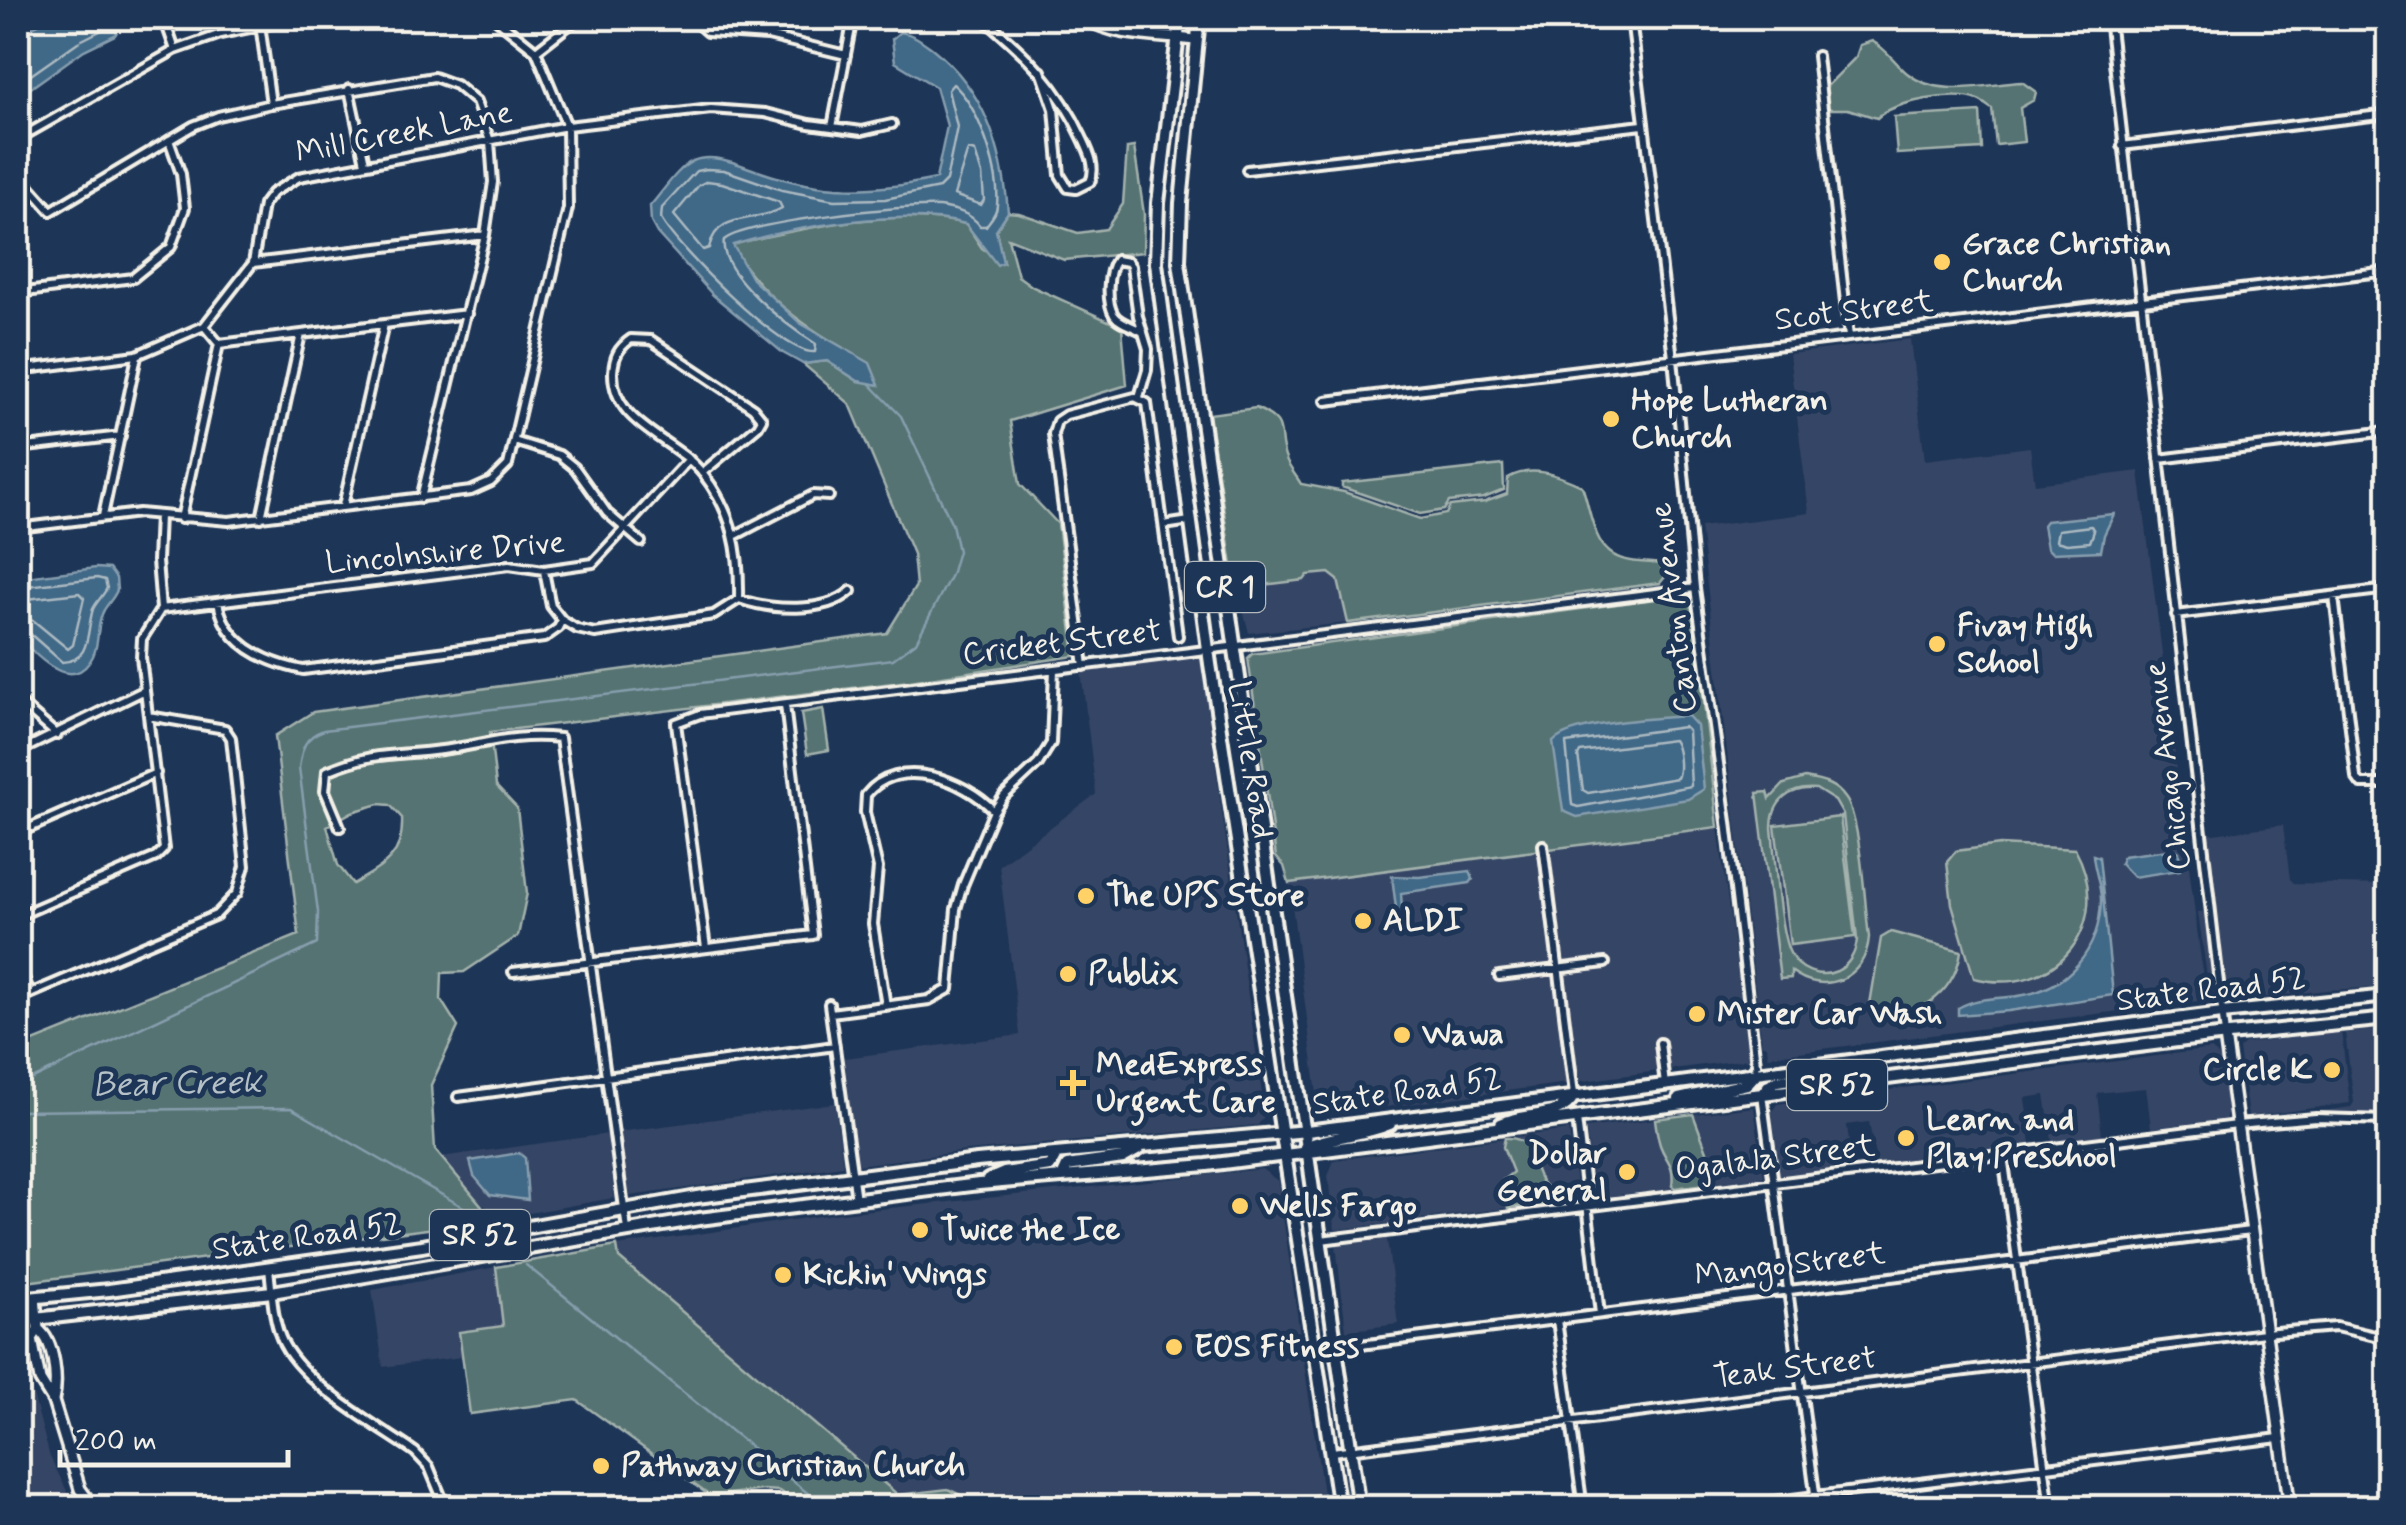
<svg xmlns="http://www.w3.org/2000/svg" width="2406" height="1525" font-family="Mynerve,sans-serif">
<rect width="100%" height="100%" fill="#1d3557"/>
<filter id="ink" filterUnits="userSpaceOnUse"><feTurbulence type="fractalNoise" baseFrequency=".01" numOctaves="2"/><feDisplacementMap in="SourceGraphic" scale="20" xChannelSelector="R" yChannelSelector="G"/><feConvolveMatrix kernelMatrix="1 2 1 2 8 2 1 2 1" color-interpolation-filters="sRGB"/></filter>
<g filter="url(#ink)">
<!-- built -->
<path fill="#344465" d="M1910,339L1925,460L2030,447L2035,484L2139,471L2206,1000L1768,1056L1767,1045H1762L1700,527L1809,513L1789,354Z
M1233,572L1239,588L1329,573L1338,580L1348,623L1249,633Z
M1200,656L1265,1115L1258,1125L967,1151L858,1165L844,1058L1020,1035L999,865L1096,794L1081,671Z
M2283,825L2290,879L2294,883L2388,885V987L2327,990L2206,1004L2210,999L2198,912L2214,910L2211,891L2202,881L2196,833L2209,831L2213,834Z
M1718,827L1749,1059L1325,1115L1319,1110L1289,883Z
M2388,1029V1118L2359,1115L2245,1126L2256,1227L2241,1125L2244,1117L2249,1121L2351,1107L2354,1102L2345,1033Z
M2341,1031L2350,1103L2248,1117L2239,1049L2245,1044Z
M2212,1049L2220,1058L2228,1114L2225,1119L2151,1128L2146,1088L2097,1093L2102,1135L2052,1141L2045,1095L2025,1098L2031,1143L1876,1163L1869,1122L1847,1125L1852,1166L1780,1175L1772,1111L1777,1104Z
M835,1103L843,1166L630,1196L618,1132Z
M1754,1107L1764,1177L1705,1184L1708,1182L1711,1162L1693,1114Z
M1655,1119L1660,1147L1669,1155L1673,1169L1672,1186L1675,1188L1595,1198L1586,1128Z
M1569,1130L1578,1200L1560,1202L1565,1201L1564,1198L1540,1179L1518,1138L1512,1137Z
M608,1134L614,1198L501,1218L473,1197L440,1157Z
M1505,1138L1506,1156L1513,1172L1506,1205L1508,1208L1335,1230L1328,1176L1334,1160Z
M1262,1169L1278,1181L1323,1494L1224,1508H968L966,1498L948,1489L898,1495L619,1258L617,1246L832,1214Z
M1387,1239L1398,1324L1346,1331L1336,1245Z
M496,1267L504,1326L459,1332L462,1357L383,1367L372,1290Z
M18,1339L50,1457L75,1507H18Z"/>
<!-- green -->
<path fill="#557372" stroke="#a4b2ad" stroke-width="2.5" fill-rule="evenodd" d="M1872,41C1887,49 1894,62 1907,73C1939,99 1984,84 2022,82L2036,92L2034,100L2020,108L2024,142L1996,145L1992,109C1987,106 1983,102 1978,100C1955,91 1894,101 1877,118L1848,109H1828L1825,88L1856,57L1860,45Z
M1980,112L1982,149L1897,154L1894,117Z
M1134,147L1144,214L1143,252L1064,260L1008,238L1018,276L1033,287L1122,327L1127,385L1010,421L1020,484L1058,524L1075,656L910,681L490,732L496,786L517,808L527,893L518,936L464,972L442,973L441,1000L458,1027L431,1085L435,1150L482,1206L472,1223L18,1283V1048L299,935L275,736L313,712L887,633L916,586L913,554L850,404L803,364L827,361L858,381L869,363C811,330 771,307 733,250V244C805,228 894,207 966,224L982,248L1003,262L996,230L1008,212L1019,213L1078,233L1106,229L1123,204L1127,148ZM379,804L390,805L402,818C404,856 384,866 353,884L338,865L327,826L352,812Z
M1256,408C1293,425 1274,433 1287,462C1291,470 1297,477 1301,484L1344,492L1420,519L1446,514L1450,506L1485,502L1507,494L1508,478C1532,464 1558,475 1582,486C1592,512 1592,553 1626,560C1637,563 1649,562 1660,564L1665,577L1660,583L1348,623L1338,580L1329,573L1308,575L1304,580L1239,588L1233,572L1209,414Z
M1503,465L1504,490L1484,498L1449,502L1444,510L1420,514L1342,487V483Z
M1683,595L1688,597L1693,606L1718,827L1289,883L1284,866L1276,857L1248,658L1252,654Z
M823,709L829,750L807,754L801,713Z
M1805,778C1822,781 1836,784 1846,799C1861,820 1865,908 1869,937C1866,980 1823,996 1791,971V978L1780,979L1757,793L1768,792L1770,799L1784,784ZM1816,789L1835,801L1843,815L1857,939C1856,953 1849,965 1837,971C1819,979 1798,970 1790,953C1779,932 1775,856 1772,828C1772,801 1790,787 1816,789Z
M1840,817L1855,937L1790,945L1775,825Z
M2000,845L2075,849C2116,923 2057,999 1974,978L1952,904L1947,862L1956,851Z
M1891,932L1961,951C1955,996 1913,1024 1869,1010L1881,938Z
M1693,1114L1711,1162V1176L1705,1184L1675,1188L1672,1186C1675,1163 1666,1162 1660,1145C1658,1138 1656,1127 1655,1119Z
M1505,1138C1534,1136 1529,1160 1540,1179C1545,1189 1558,1194 1565,1201L1508,1208L1503,1180L1513,1172L1503,1147Z
M617,1246L619,1258L898,1495L948,1489L967,1498L968,1507H803L779,1491L764,1490L710,1496L577,1400L470,1414L459,1332L503,1326L496,1267Z
M1323,1494L1325,1507H1224Z"/>
<!-- water -->
<path fill="#3f6787" stroke="#879eae" stroke-width="2.5" d="M51,18H126L115,35L84,50L18,97V34Z
M900,32C914,34 922,41 933,49C985,90 1003,149 1008,212L996,230L1003,262L997,265L966,224C903,208 796,226 733,245L752,279L800,323L870,363L879,385L858,381L827,361L803,364L783,353L713,295L657,233L651,222L650,206C662,193 677,168 693,161C714,152 742,166 761,172C824,194 872,192 936,179L947,126L936,87L895,62L892,39Z
M2114,514L2104,535L2101,551L2052,553L2047,548L2043,525L2046,521Z
M96,568L109,569L116,578L117,590C114,598 108,603 104,610C96,623 100,642 93,656C73,697 34,654 18,636V578Z
M1688,716L1697,726L1704,789L1688,799L1577,817L1563,811L1553,742C1571,722 1659,718 1688,716Z
M2175,849L2179,852L2180,870L2133,877L2120,863L2123,856Z
M2093,855L2099,857L2113,995L2009,1011L1958,1015V1008C1977,997 1996,999 2018,996C2068,989 2100,950 2101,900C2101,885 2094,870 2093,855Z
M1470,871L1473,879L1470,883L1401,893L1403,925L1398,924L1392,876L1419,877Z
M519,1153L525,1158L528,1200L490,1195L474,1176L470,1161Z"/>
<g fill="none" stroke-linecap="round" stroke-linejoin="round">
<!-- shore -->
<path stroke="#acbac1" stroke-width="2.5" d="M18,84L78,42L108,27L116,18
M953,84C979,106 1000,171 997,205C997,213 991,219 986,226H980C971,213 955,209 939,207C908,204 744,222 724,240C718,274 790,328 816,344L815,352C784,356 677,248 661,219L662,208L696,171L707,169L724,170L782,190L834,200L885,199L939,188L946,181L957,127L948,90Z
M968,150L975,152L982,174L984,200L981,205L954,195Z
M707,181L722,183L779,202L782,208C756,224 717,210 709,248L703,250L674,215L699,185Z
M2091,526L2094,531L2090,542L2067,544L2056,541L2058,530Z
M18,587L97,578L105,580L107,588C103,596 97,601 93,609C86,631 92,661 62,662L28,632L18,630
M18,600L79,593L84,598L73,645L68,649L34,621L18,617
M1684,727L1688,731L1691,786L1578,807L1572,805L1566,743Z
M1673,740C1679,748 1681,770 1677,778L1588,793L1583,790L1578,756L1580,752Z"/>
<!-- stream -->
<path stroke="#879eae" stroke-width="2.5" d="M18,1086L317,944L318,912L299,768C302,748 304,737 324,730L893,659L916,642L951,575L958,551L952,524L901,416L869,383
M18,1111L291,1108L477,1215
M526,1265L826,1508"/>
<!-- street casing -->
<g stroke="#f4f1e8" stroke-width="14">
<path id="street" d="M164,18L175,50
M691,18L707,32L768,36L846,55
M982,18C1025,52 1059,87 1082,137C1089,152 1097,167 1090,182L1076,189L1068,188L1060,175L1054,109L1041,71
M1631,18L1673,358L1695,588L1727,822L1757,1072
M2109,18L2225,1035
M260,24L271,104
M768,36V18
M536,51L578,18
M1817,56L1849,337
M349,89L365,163
M832,127L853,18
M18,139L175,50L221,34L300,18
M2122,146L2388,114
M1247,170L1643,125
M18,174L51,211L193,126L218,116L271,104L434,77L456,85L476,102L490,141L493,182L485,235L421,498
M253,263L485,235
M18,293L133,278L171,247L185,208L181,174L169,140
M204,326L219,344L467,314
M18,370L137,355L204,326L253,263L263,205L272,193L299,177L567,126L711,109L765,113L809,124L862,131L892,124
M1139,397L1147,370L1148,349L1138,316L1131,266L1128,262L1116,260C1107,272 1106,302 1114,315C1120,324 1134,326 1143,332
M1326,401L2388,271
M514,441L559,455L575,468L607,513L641,542
M18,448L121,436
M2159,459L2388,431
M702,473L758,426L762,419L753,408L651,340L631,339C618,348 614,357 613,372C612,425 675,438 703,474C733,512 740,552 739,599
M343,506L384,324
M103,516L137,356
M261,518L301,334
M181,519L219,344
M1164,525L1190,521
M18,528L139,513L229,521L471,491L491,482L508,465L568,208L567,126L536,51L495,18
M734,536L813,495L829,496
M544,571L551,606L562,620
M2334,596L2356,777L2361,784H2388
M218,602C225,644 264,662 303,670L544,638L558,628L562,620L577,629L595,633L714,615L739,599C770,610 825,614 851,591
M161,609L509,565L544,570L593,563L689,459
M2176,615L2388,589
M1084,666L1053,434L1057,421L1066,415L1135,397L1147,403L1178,636
M18,701L57,735
M18,752L145,690
M340,827L325,791L327,771C374,751 395,756 442,750C488,744 511,733 560,738L627,1230
M18,833L156,773
M1543,845L1574,1094
M18,916L156,857L164,849L141,657L142,639L161,609L157,561L159,515
M706,948L676,723L700,714L1695,588
M18,962L30,993
M513,972L813,935L785,705
M1499,976L1605,963
M18,999L216,915L237,893L245,866L231,738L225,729L148,716
M829,1004L856,1200
M886,1006L873,924L878,868L865,812L866,795C898,755 964,779 994,811
M831,1013L929,1000L949,989L956,909L963,885L994,811L1004,796L1038,764L1051,743L1054,670
M1660,1043L1665,1085
M1762,1094L1817,1508
M458,1097L835,1046
M1577,1119L1600,1314
M2003,1155L2050,1508
M1321,1240L2237,1125L2316,1118L2388,1120
M269,1269C272,1291 272,1316 281,1338C298,1381 376,1425 415,1452L429,1467L446,1508
M1557,1320L1583,1508
M1337,1348L2250,1231
M1332,1452L2264,1333L2336,1327L2388,1339
M1719,1508L2279,1438"/>
</g>
<!-- secondary casing -->
<g stroke="#f4f1e8" stroke-width="16">
<path id="secondary" d="M1084,18C1118,38 1158,35 1196,40
M2225,1036L2290,1508
M35,1298L38,1329C55,1342 58,1381 53,1401
M38,1329L32,1339L40,1380L53,1401L80,1489L94,1508"/>
</g>
<!-- primary casing -->
<g stroke="#f4f1e8" stroke-width="18">
<path id="primary" d="M1180,18L1158,203L1156,263L1210,664L1339,1508
M1199,18L1181,203L1179,262L1359,1508
M1762,1094L1769,1085L1777,1081L1853,1070L1867,1060
M1679,1099L1747,1084L1757,1073
M1501,1124C1523,1112 1562,1120 1574,1095
M1305,1147C1333,1135 1362,1136 1390,1124
M1062,1177L1067,1166L1123,1158L1139,1149
M988,1180L1004,1173L1050,1166L1056,1155
M18,1299L109,1290L422,1246L697,1197L977,1161L1307,1131L2222,1013L2388,996
M18,1321L272,1292L699,1219L979,1184L1207,1165L2209,1037L2388,1019"/>
</g>
<!-- street -->
<use href="#street" stroke="#1d3557" stroke-width="6"/>
<!-- secondary -->
<use href="#secondary" stroke="#1d3557" stroke-width="9"/>
<!-- primary -->
<use href="#primary" stroke="#1d3557" stroke-width="10"/>
</g>
</g>
<!-- markers -->
<g fill="#ffd166" stroke="#1d3557" stroke-width="4">
<circle cx="1942" cy="262" r="10"/>
<circle cx="1611" cy="419" r="10"/>
<circle cx="1937" cy="644" r="10"/>
<circle cx="1086" cy="896" r="10"/>
<circle cx="1363" cy="921" r="10"/>
<circle cx="1068" cy="974" r="10"/>
<circle cx="1697" cy="1014" r="10"/>
<circle cx="1402" cy="1035" r="10"/>
<circle cx="2332" cy="1070" r="10"/>
<path d="M1068 1068h10v10h10v10h-10v10h-10v-10h-10v-10h10z"/>
<circle cx="1906" cy="1138" r="10"/>
<circle cx="1627" cy="1172" r="10"/>
<circle cx="1240" cy="1206" r="10"/>
<circle cx="920" cy="1230" r="10"/>
<circle cx="783" cy="1275" r="10"/>
<circle cx="1174" cy="1347" r="10"/>
<circle cx="601" cy="1466" r="10"/>
</g>
<g text-anchor="middle" dominant-baseline="central" stroke-width="10" stroke-linejoin="round" paint-order="stroke">
<!-- shield labels -->
<g fill="#1d3557" stroke="#b4b9bc" stroke-width="2.5">
<rect x="1185" y="562" width="80" height="50" rx="8"/>
<rect x="1787" y="1060" width="100" height="50" rx="8"/>
<rect x="430" y="1210" width="100" height="50" rx="8"/>
</g>
<g font-size="30" font-weight="bold" fill="#f4f1e8">
<text x="1225" y="587">CR 1</text>
<text x="1837" y="1085">SR 52</text>
<text x="480" y="1235">SR 52</text>
</g>
<!-- street labels -->
<g font-size="32" fill="#f4f1e8" stroke="#1d3557">
<text transform="translate(404 133) rotate(-11)">Mill Creek Lane</text>
<text transform="translate(1854 311) rotate(-7)">Scot Street</text>
<text transform="translate(445 553) rotate(-5)">Lincolnshire Drive</text>
<text transform="translate(1674 608) rotate(-97)">Canton Avenue</text>
<text transform="translate(1062 643) rotate(-7)">Cricket Street</text>
<text transform="translate(1250 760) rotate(81)">Little Road</text>
<text transform="translate(2168 766) rotate(-97)">Chicago Avenue</text>
<text transform="translate(2211 990) rotate(-7)">State Road 52</text>
<text transform="translate(1407 1092) rotate(-8)">State Road 52</text>
<text transform="translate(1775 1158) rotate(-7)">Ogalala Street</text>
<text transform="translate(307 1237) rotate(-8)">State Road 52</text>
<text transform="translate(1790 1265) rotate(-7)">Mango Street</text>
<text transform="translate(1795 1368) rotate(-7)">Teak Street</text>
</g>
<!-- poi labels -->
<g font-size="32" font-weight="bold" fill="#f4f1e8" stroke="#1d3557" text-anchor="start">
<text x="1962" y="244">Grace Christian<tspan x="1962" dy="37">Church</tspan></text>
<text x="1631" y="401">Hope Lutheran<tspan x="1631" dy="37">Church</tspan></text>
<text x="1957" y="626">Fivay High<tspan x="1957" dy="37">School</tspan></text>
<text x="1106" y="896">The UPS Store</text>
<text x="1383" y="921">ALDI</text>
<text x="1088" y="974">Publix</text>
<text x="1717" y="1014">Mister Car Wash</text>
<text x="1422" y="1035">Wawa</text>
<text x="1096" y="1065">MedExpress<tspan x="1096" dy="37">Urgent Care</tspan></text>
<text x="2312" y="1070" text-anchor="end">Circle K</text>
<text x="1926" y="1120">Learn and<tspan x="1926" dy="37">Play Preschool</tspan></text>
<text x="1607" y="1154" text-anchor="end">Dollar<tspan x="1607" dy="37">General</tspan></text>
<text x="1260" y="1206">Wells Fargo</text>
<text x="940" y="1230">Twice the Ice</text>
<text x="803" y="1275">Kickin' Wings</text>
<text x="1194" y="1347">EOS Fitness</text>
<text x="621" y="1466">Pathway Christian Church</text>
</g>
<!-- water labels -->
<g font-size="35" font-style="italic" fill="#b5c1c6" stroke="#1d3557">
<text transform="translate(177 1084) rotate(-1)">Bear Creek</text>
</g>
</g>
<!-- margin -->
<rect width="2406" height="1525" fill="none" stroke="#1d3557" stroke-width="60"/>
<rect x="30" y="30" width="2346" height="1465" fill="none" stroke="#f4f1e8" stroke-width="4" filter="url(#ink)"/>
<!-- scale -->
<path d="M60 1450v15h228v-15" fill="none" stroke="#f4f1e8" stroke-width="5"/>
<text x="75" y="1450" font-size="30" fill="#f4f1e8" stroke="#1d3557" stroke-width="8" paint-order="stroke">200 m</text>
</svg>
